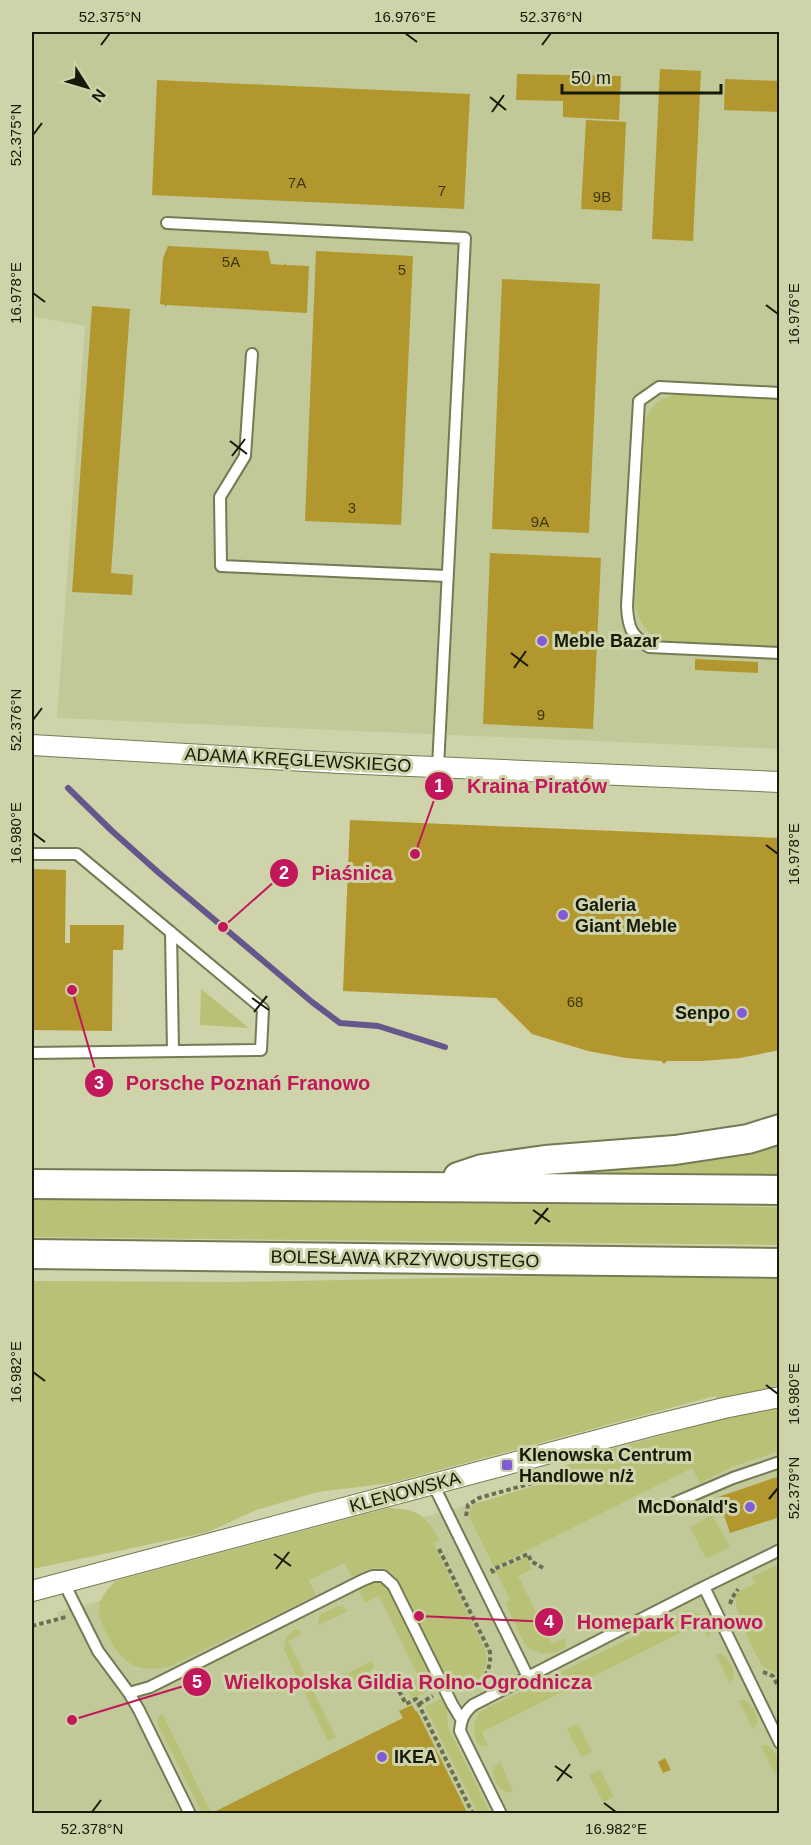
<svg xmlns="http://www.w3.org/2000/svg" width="811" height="1845" font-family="Helvetica,sans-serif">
<rect width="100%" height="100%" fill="#ced3a9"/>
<!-- built -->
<path fill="#c2c998" d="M32,32H779V749L57,718L85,326L32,316Z
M779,1421V1813L32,1814V1629L60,1621L57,1612L424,1517Z"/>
<!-- green -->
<path fill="#b8c175" d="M677,394L779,399V646L666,642C647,633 641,627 635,606L645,421C653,403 658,400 677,394Z
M201,989L249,1028L200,1025Z
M779,1142V1175L553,1172Z
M32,1199L779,1207V1245L32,1237Z
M551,1276L779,1279V1385L719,1401L715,1396L391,1483L318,1492L256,1510L208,1532L32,1569V1281L235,1282Z
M779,1404V1451L734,1466L700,1483L692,1468L494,1567L469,1516L471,1508L475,1504L540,1484L539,1478L585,1456Z
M388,1508C417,1509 426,1514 439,1540L433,1543L485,1649C491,1669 479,1681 462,1691L458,1690L453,1679L447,1682L395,1576C381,1560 368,1570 352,1577L344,1563L309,1580L316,1595L173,1665C139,1676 120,1663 106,1632C101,1624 98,1614 99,1605C101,1596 109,1588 115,1581Z
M712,1515L730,1547L706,1559L690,1527Z
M526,1557L532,1569L518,1576L552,1644L565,1638L566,1639L565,1647C552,1658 535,1655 524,1643L505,1603L510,1600L496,1571Z
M779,1564H780L779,1677C775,1671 769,1671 764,1667C757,1661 732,1605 736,1597C738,1590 749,1587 755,1584L752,1577Z
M372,1582L382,1584L389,1590L436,1687L412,1699L405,1685L419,1678L379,1596L365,1603L359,1590L363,1585Z
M337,1606L343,1607L348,1611L319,1625L318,1622L320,1615Z
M686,1611C698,1612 710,1618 712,1630L708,1637L700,1623L482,1732L488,1746H481L476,1742C473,1730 473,1720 481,1711Z
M295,1629H298L302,1634L288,1641L336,1737L328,1741L284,1650L286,1637Z
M722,1654C730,1659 735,1670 734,1678L730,1683L716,1655Z
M372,1661L374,1667L372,1670C363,1677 352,1685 344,1675Z
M442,1698L447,1710L448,1727L490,1813H478L425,1707Z
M745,1700C752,1705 759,1716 757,1724L753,1729L739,1701Z
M162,1713L211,1813H202L158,1724L157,1720Z
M578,1724L592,1752L581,1757L567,1729Z
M767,1745C776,1751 783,1765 775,1774L761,1746Z
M500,1762L513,1791L507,1793C498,1789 491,1776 494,1767Z
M600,1769L614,1797L603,1802L589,1775Z"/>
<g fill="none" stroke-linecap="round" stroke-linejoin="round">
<!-- stream -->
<path stroke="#65578c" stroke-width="6" d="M68,788L112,831L159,873L312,1002L340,1023L378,1026L445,1047"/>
</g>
<!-- building -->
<path fill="#b2972e" d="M660,69L701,71L693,241L652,239Z
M517,74L621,76L619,120L563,117V101L516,100Z
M725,79L780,81V112L724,110Z
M157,80L470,94L464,209L152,195Z
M586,120L626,122L622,211L581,209Z
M168,246L268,251L271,264L284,265L286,263V265L309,266L307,313L203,307L202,309V307L167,305L165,307V305L160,304L163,258Z
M316,251L413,256L401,525L305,521Z
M502,279L600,284L589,533L492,529Z
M92,306L130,309L111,573L133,575L132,595L72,592Z
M490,553L601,558L593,729L483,724Z
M695,659L758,662V673L695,670Z
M350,820L780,838V1050L740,1058L702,1061H667L664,1064L661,1061L626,1058L588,1051L532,1034L496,998L343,991Z
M32,869L66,870L65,943H70V925H124L123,950H113L112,1031L32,1030Z
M780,1476V1517L730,1533L718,1497Z
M412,1705L416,1712L417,1711L468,1814H210L403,1718L399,1711Z
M665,1758L671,1770L663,1773L658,1762Z"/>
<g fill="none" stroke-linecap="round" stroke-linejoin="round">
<!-- lane casing -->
<g stroke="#757a53" stroke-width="14">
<path id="lane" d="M167,223L465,238L438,767
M252,354L245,456L220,497L221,566L447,576
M780,393L659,387L639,401L627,606C628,628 631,635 649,647L780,653
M32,854H77L263,1009L261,1050L32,1053
M171,932L173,1051
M433,1484L528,1677
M665,1507L733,1478L780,1462
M64,1583L98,1651L129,1693L139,1710L190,1814
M704,1587L780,1550
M129,1693L150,1687L363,1580L373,1576H383L393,1585L452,1704L461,1719
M501,1814L460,1731C461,1719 464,1713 473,1705L704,1587L780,1743"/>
</g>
<!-- street casing -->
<g stroke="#757a53" stroke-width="22">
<path id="street" d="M32,745L340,763L780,782
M32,1591L651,1426L724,1408L780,1397"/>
</g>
<!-- secondary casing -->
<g stroke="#757a53" stroke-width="32">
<path id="secondary" d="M458,1177L482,1169L545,1160L675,1150L748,1139L780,1129
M32,1184L780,1190
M32,1254L780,1263"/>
</g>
<!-- path -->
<path stroke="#6a6e52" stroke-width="4" stroke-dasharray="4.5 3" stroke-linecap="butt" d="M466,1516L468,1505L479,1498L536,1482
M439,1549L490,1652C491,1666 488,1672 480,1683
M494,1573L492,1570L528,1554L531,1561L545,1569
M730,1604L732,1598L738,1589
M32,1626L66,1617
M763,1672L773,1676L780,1690
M392,1678L406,1704L416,1699L473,1814
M419,1704L433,1696"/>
<!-- lane -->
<use href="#lane" stroke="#fff" stroke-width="10"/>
<!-- street -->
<use href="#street" stroke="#fff" stroke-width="20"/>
<!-- secondary -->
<use href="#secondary" stroke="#fff" stroke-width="28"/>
</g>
<!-- ticks -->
<path fill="none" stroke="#171909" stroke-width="2" d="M405,33L417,42M101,45L110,33M542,45L551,33M490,97L506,110M492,112L504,95M33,135L42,123M33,293L45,302M766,305L778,314M230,441L247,454M232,456L245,439M511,653L528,666M514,668L526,651M33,720L42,708M33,833L45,842M766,845L778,854M252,998L269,1010M254,1012L267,996M533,1210L550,1222M535,1224L548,1208M33,1372L45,1381M766,1385L778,1394M769,1499L778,1488M274,1554L291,1566M276,1569L289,1552M555,1766L572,1778M557,1781L570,1764M604,1803L616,1812M92,1812L101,1800"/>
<!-- markers -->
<g fill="#815cd6" stroke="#ced3a9" stroke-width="2">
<circle cx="542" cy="641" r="6"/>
<circle cx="563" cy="915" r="6"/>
<circle cx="742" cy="1013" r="6"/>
<rect x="501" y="1459" width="12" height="12" rx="3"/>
<circle cx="750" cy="1507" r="6"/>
<circle cx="382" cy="1757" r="6"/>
</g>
<g text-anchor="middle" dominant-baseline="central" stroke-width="6" stroke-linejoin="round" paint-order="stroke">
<!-- number labels -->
<g font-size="15" fill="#3e3812">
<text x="297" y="182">7A</text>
<text x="442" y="190">7</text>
<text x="602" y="196">9B</text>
<text x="231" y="261">5A</text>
<text x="402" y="269">5</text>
<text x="352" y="507">3</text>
<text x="540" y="521">9A</text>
<text x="541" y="714">9</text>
<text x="575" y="1001">68</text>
</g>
<!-- poi labels -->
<g font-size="18" font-weight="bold" fill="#171909" stroke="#ced3a9" text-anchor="start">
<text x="554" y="641">Meble Bazar</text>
<text x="575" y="905">Galeria<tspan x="575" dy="21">Giant Meble</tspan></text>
<text x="730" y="1013" text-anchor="end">Senpo</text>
<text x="519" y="1455">Klenowska Centrum<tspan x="519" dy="21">Handlowe n/ż</tspan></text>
<text x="738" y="1507" text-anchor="end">McDonald's</text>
<text x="394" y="1757">IKEA</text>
</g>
<!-- street labels -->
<g font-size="18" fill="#171909" stroke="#ced3a9">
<text transform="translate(298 760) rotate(3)">ADAMA KRĘGLEWSKIEGO</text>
<text transform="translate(405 1259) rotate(1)">BOLESŁAWA KRZYWOUSTEGO</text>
<text transform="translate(405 1492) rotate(-15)">KLENOWSKA</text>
</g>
</g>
<!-- callouts -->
<path fill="none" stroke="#c2185b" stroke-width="2" d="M415 854L439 786M223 927L284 873M72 990L99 1083M419 1616L549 1622M72 1720L197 1682"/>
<g fill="#c2185b" stroke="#ced3a9" stroke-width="2">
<circle cx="415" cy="854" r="6"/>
<circle cx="223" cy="927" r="6"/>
<circle cx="72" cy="990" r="6"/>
<circle cx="419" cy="1616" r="6"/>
<circle cx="72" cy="1720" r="6"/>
<circle cx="439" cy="786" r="15"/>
<circle cx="284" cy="873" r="15"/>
<circle cx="99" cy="1083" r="15"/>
<circle cx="549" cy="1622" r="15"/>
<circle cx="197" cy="1682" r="15"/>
</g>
<g font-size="18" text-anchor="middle" font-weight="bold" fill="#fff">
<text x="439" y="792">1</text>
<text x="284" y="879">2</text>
<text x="99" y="1089">3</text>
<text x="549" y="1628">4</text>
<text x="197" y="1688">5</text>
</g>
<g font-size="20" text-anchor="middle" font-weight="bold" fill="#c2185b" stroke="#ced3a9" stroke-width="6" stroke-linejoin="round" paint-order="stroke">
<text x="537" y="793">Kraina Piratów</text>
<text x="352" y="880">Piaśnica</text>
<text x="248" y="1090">Porsche Poznań Franowo</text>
<text x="670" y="1629">Homepark Franowo</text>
<text x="408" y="1689">Wielkopolska Gildia Rolno-Ogrodnicza</text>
</g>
<!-- border -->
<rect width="811" height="1845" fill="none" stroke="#ced3a9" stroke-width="66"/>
<!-- north arrow -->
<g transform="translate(87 87) rotate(127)" stroke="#ced3a9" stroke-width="4.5" paint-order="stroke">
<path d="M0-4.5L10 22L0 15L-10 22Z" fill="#171909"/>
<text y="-9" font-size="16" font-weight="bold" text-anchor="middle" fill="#171909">N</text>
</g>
<!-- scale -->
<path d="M562 84v9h159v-9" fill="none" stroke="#171909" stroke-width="3"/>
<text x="571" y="84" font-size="18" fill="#171909" stroke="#ced3a9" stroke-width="4.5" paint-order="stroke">50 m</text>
<rect x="33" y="33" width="745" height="1779" fill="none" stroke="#171909" stroke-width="2"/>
<g font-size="15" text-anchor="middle" fill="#171909">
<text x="110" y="22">52.375°N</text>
<text x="405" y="22">16.976°E</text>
<text x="551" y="22">52.376°N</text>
<text transform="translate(16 135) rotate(-90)" y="5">52.375°N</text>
<text transform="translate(16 293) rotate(-90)" y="5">16.978°E</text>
<text transform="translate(794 314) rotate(-90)" y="5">16.976°E</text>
<text transform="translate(16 720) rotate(-90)" y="5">52.376°N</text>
<text transform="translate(16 833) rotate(-90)" y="5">16.980°E</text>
<text transform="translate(794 854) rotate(-90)" y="5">16.978°E</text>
<text transform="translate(16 1372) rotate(-90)" y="5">16.982°E</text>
<text transform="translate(794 1394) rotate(-90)" y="5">16.980°E</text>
<text transform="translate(794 1488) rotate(-90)" y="5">52.379°N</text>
<text x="92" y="1834">52.378°N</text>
<text x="616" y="1834">16.982°E</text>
</g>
</svg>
